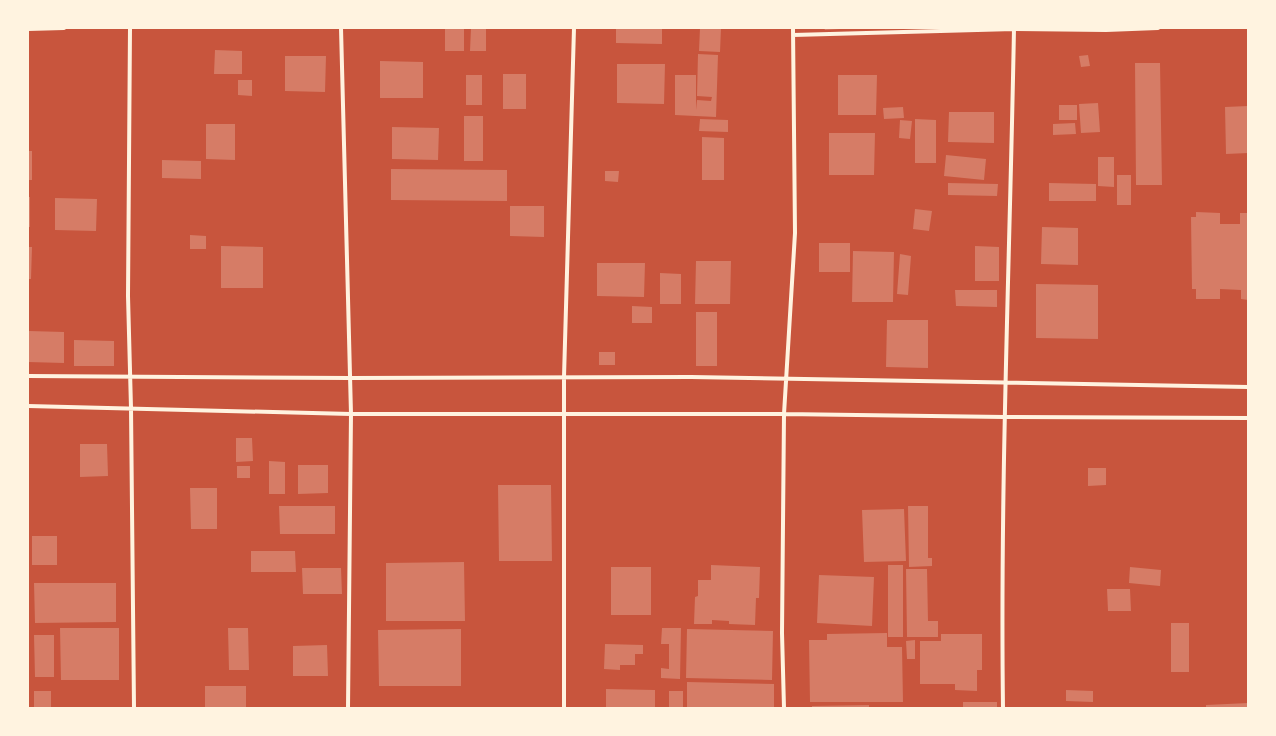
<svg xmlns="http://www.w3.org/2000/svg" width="1276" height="736" font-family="'Sofia Sans Condensed',sans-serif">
<rect width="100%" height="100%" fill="#c8553d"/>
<!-- building -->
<path fill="#d67c66" d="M445,28H464V51H445Z
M471,28H486V51H470Z
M616,28H662V44L616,43Z
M700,28H721L720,52L699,51Z
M824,28H840V29L825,30Z
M215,50L242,51V74H214Z
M698,54L718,55L716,117L675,115V75H696V110L697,100L711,101L712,97L697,96Z
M1088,55L1090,66L1081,67L1079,56Z
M285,56H326L325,92L285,91Z
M380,61L423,62V98H380Z
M1135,63H1160L1162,185H1136Z
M617,64H665L664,104L617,103Z
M503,74H526V109H503Z
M466,75H482V105H466Z
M838,75H877L876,115H838Z
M238,80H252V96L238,95Z
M1098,103L1100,132L1081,133L1079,104Z
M1059,105H1077V120H1059Z
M1248,106V153L1226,154L1225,107Z
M903,107L904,118L884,119L883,108Z
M949,112H994V143L948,142Z
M464,116H483V161H464Z
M700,119L728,120V132L699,131Z
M915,119L936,120V163H915Z
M900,120L912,121L910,139L899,138Z
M1075,123L1076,134L1053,135V124Z
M206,124H235V160L206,159Z
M392,127L439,128L438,160L392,159Z
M829,133H875L874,175H829Z
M702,137L724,138V180H702Z
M28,151H32V180H28Z
M946,155L986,159L984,180L944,176Z
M1098,157H1114V187L1098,186Z
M162,160L201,161V179L162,178Z
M391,169L507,170V201L391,200Z
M605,171H619L618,182L605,181Z
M1117,175H1131V205H1117Z
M948,183L998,184L997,196L948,195Z
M1049,183L1096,184V201H1049Z
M28,197H30V227H28Z
M55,198L97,199L96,231L55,230Z
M510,206H544V237L510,236Z
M915,209L932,211L929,231L913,229Z
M1196,212L1220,213V224H1240V213H1248V300L1241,299V290L1220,289V299H1196V289H1192L1191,217H1196Z
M1042,227L1078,228V265L1041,264Z
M190,235L206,236V249H190Z
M819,243H850V272H819Z
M221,246L263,247V288H221Z
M975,246L999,247V281H975Z
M28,247H32L31,279H28Z
M853,251L894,252L893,302H852Z
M900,254L911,256L908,295L897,294Z
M696,261H731L730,304H695Z
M597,263H645L644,297L597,296Z
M660,273L681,274V304H660Z
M1036,284L1098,285V339L1036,338Z
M955,290H997V307L956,306Z
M632,306L652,307V323H632Z
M696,312H717V366H696Z
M887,320H928V368L886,367Z
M29,331L64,332V363L28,362Z
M74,340L114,341V366H74Z
M599,352H615V365H599Z
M236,438H252L253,461L236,462Z
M80,444H107L108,476L80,477Z
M269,461L285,462V494H269Z
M298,465H328V493L298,494Z
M237,466H250V478H237Z
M1088,468H1106V485L1088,486Z
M498,485H551L552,561H499Z
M190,488H217V529H191Z
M279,506H335V534H280Z
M908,506H928V558H932V566L909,567Z
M904,509L906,561L864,562L862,510Z
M32,536H57V565H32Z
M251,551H295L296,572H251Z
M464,562L465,621H386V563Z
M711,565L760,567L759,598H756L755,625L729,624V621L712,620V624H694L695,597L698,596V580H711Z
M888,565H903V637H888Z
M611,567H651V615H611Z
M1130,567L1161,570L1160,586L1129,583Z
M302,568H341L342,594H303Z
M906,569H927L928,621H938V637H907Z
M819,575L874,577L872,626L817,623Z
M34,583H116V622L35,623Z
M1107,589H1130L1131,611H1108Z
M1171,623H1189V672H1171Z
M60,628H119V680H61Z
M228,628H248L249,670H229Z
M662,628H681L680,679L661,678V668L669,669V644H661Z
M461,629V686H379L378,630Z
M687,629L773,631L772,680L686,678Z
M887,633V647H902L903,702H810L809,640H827V634Z
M941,634H982V670H977V691L955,690V684H920V641H941Z
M34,635H54V677H35Z
M915,640V659H907L906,641Z
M605,644L643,645V654H635V665H620V670L604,669Z
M327,645L328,676H293V646Z
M687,682L774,684V708H687Z
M205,686H246V708H205Z
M606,689L655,690V708H606Z
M1066,690L1093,691V702L1066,701Z
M34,691H51V708H34Z
M669,691H683V708H669Z
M963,702H997V708H963Z
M1248,703V708H1206V705Z
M869,705V708H812V706Z"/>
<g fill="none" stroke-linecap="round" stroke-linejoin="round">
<!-- minor -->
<path stroke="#fff3e0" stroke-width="4" d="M130,28L128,296L131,408L134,708
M341,28L351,414L348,708
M28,29L64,28
M793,35L1014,29L1106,30L1158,28
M28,376L350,378L691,377L1248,387
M28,406L351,414H784L1004,417L1248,418
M564,708V377L574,28
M784,708L782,633L784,414L795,233L793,28
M1003,708C1000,481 1010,255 1014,28"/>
</g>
<!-- border -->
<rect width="1276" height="736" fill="none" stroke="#fff3e0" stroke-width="58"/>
</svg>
